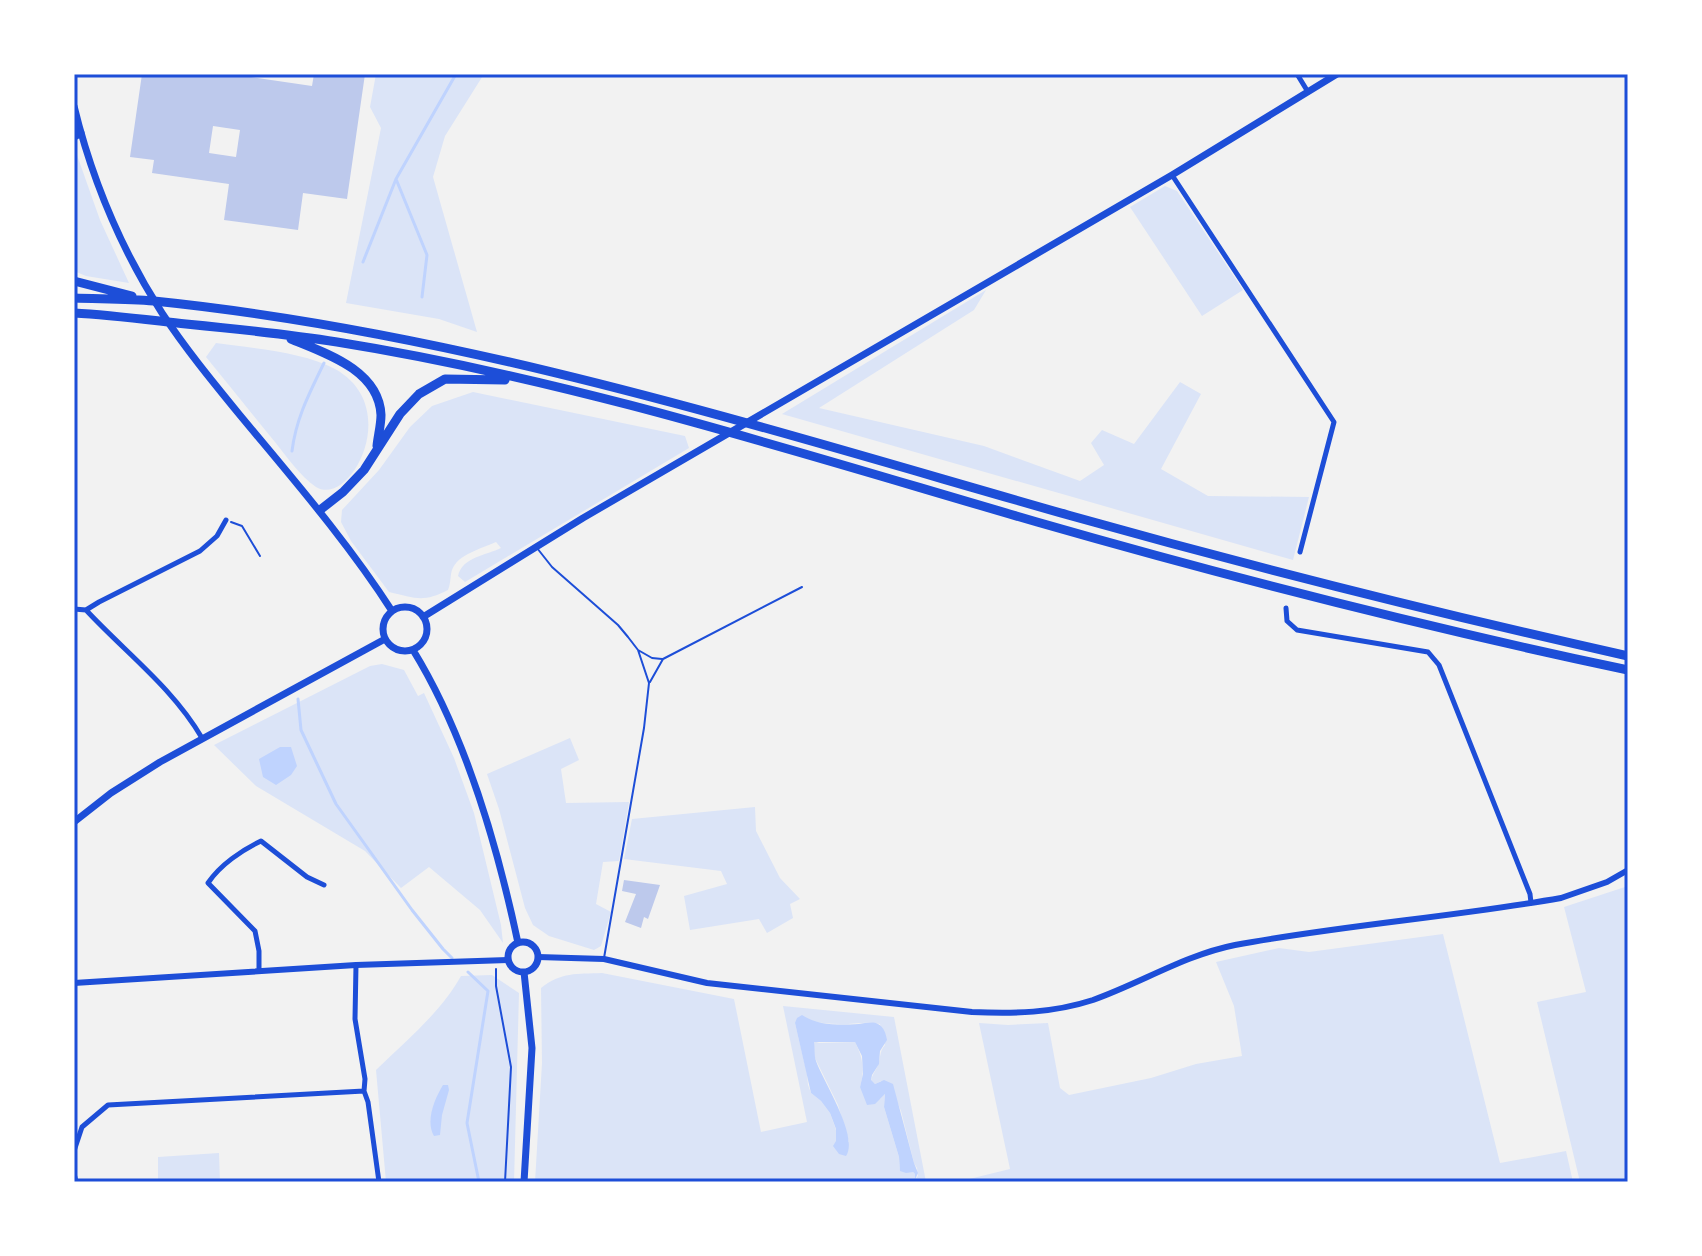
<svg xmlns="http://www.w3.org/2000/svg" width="1702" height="1256" font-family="Lato,sans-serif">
<rect width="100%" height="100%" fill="#f2f2f2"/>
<!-- green -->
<path fill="#dbe4f7" d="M376,74H484L445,136L433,177L477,332L439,319L346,303L381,128L370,107Z
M74,154L77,155L100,220L129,283L86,276L74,271Z
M1165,186L1177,191L1243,290L1202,316L1130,207Z
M986,290L974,310L819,408L984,446L1080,481L1104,465L1091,443L1102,430L1134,444L1180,382L1201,394L1161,469L1208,496L1309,497L1293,560L782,414Z
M216,343C251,348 304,352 335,369C404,407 350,508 316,487C301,477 286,456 275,442C252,414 229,385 206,357Z
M473,392L685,436L689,448L465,582L458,576C462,557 487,555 501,548L496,542C481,549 458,554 452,570C450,576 451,583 448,590C423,603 415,598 389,592L351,541L341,522L342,510L379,470L410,427L432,406Z
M382,664L404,670L418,696L424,693L454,758L474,813L501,925L503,943L480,910L429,867L401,888L365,851L256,786L214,745L370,666Z
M570,738L579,760L561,769L566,803L629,802L619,861L603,862L596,904L611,912L601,946L594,950L549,936L533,925L525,908L499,809L487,774Z
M755,807L756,831L780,878L800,899L790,904L793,918L767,933L759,919L690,930L684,896L727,884L721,871L624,859L632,819Z
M1628,886V1182H1580L1537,1002L1586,992L1564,907Z
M1443,934L1500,1163L1566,1151L1573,1182H957L1010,1169L979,1023L1008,1025L1048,1023L1060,1088L1069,1095L1151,1078L1196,1064L1242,1056L1234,1006L1216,962L1279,948L1309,952Z
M602,973L734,999L761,1132L807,1122L783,1006L894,1017L926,1182H913L918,1176L917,1168L914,1163L901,1111L894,1094L881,1081L875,1084L871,1081C872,1074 876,1071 878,1065C881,1057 879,1052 885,1045L880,1024C867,1021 854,1024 841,1024C824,1024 811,1020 795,1023L807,1074L808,1085L811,1093L821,1101L830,1113L836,1130V1141L849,1142L838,1105L814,1056V1041L819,1043L855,1042C863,1058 865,1070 860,1087L880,1099L885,1094L884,1107L899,1157L900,1170L913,1172L915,1174V1178L911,1182H535L542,1063L541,988C561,972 577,974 602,973Z
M492,975L519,993L514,1182H386L376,1070C406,1041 441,1012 461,976Z
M219,1153L220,1182H158V1157Z"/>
<!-- water -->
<path fill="#bfd3fe" d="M280,747H291L297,766L291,775L276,785L263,777L259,759Z
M802,1015C818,1026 840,1025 859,1024C865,1023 873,1021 878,1024C884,1027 886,1034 887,1040L880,1051L879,1064L872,1075L871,1080L875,1084L884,1080L893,1084L914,1163L918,1173L914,1182H911L915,1178V1174L913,1172L906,1173L900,1171L899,1157L884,1107L885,1094L875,1104L867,1105L860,1087L863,1074L862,1056L855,1042H814C815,1049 814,1055 816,1061C824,1083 859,1136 846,1156L839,1154L833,1146L836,1141V1129L830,1113L821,1101L811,1093L795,1023L797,1018Z
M443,1085H448L449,1090L442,1115L440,1135L434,1136C425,1121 435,1098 443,1085Z"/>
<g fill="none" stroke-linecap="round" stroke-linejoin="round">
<!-- stream -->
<path stroke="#bfd3fe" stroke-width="3" d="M363,262L396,179
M422,297L427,255L396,179L456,74
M292,451C296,418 310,392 324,363
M298,699L301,730L336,804L412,910L443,949L452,958
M468,972L488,991L467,1123L479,1182"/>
</g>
<!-- building -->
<path fill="#bdc9ec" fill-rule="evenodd" d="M142,74H231L312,86L314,74H365L347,199L303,193L298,230L224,220L229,184L152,173L154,160L130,157ZM213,126L240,130L236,157L209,153Z
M624,880L660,885L648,919L644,917L641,928L625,922L636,894L622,891Z"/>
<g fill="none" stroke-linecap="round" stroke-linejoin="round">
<!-- path -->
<path stroke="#1d4ed8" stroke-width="2" d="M231,522L242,526L260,556
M496,969V986L511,1067L505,1182"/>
<!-- service -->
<path stroke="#1d4ed8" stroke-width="2" d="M537,548L552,567L618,625L628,637L638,650L649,683L644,728L604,958
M638,650L652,658L662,659
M650,682L663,659L802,587"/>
<!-- minor -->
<path stroke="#1d4ed8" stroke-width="5" d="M1297,74L1308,92
M1172,175L1334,422L1300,552
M1286,608L1287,621L1297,630L1428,652L1439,665L1530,894L1531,903
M74,609L86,610L99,602L200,551L217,536L226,520
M86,610C125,652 173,688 202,738
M356,965L355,1019L365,1079L364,1091L368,1102L379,1182
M259,971V951L255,931L208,883C220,865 242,850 261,841L307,877L324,885
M74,1151L82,1127L108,1105L364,1091
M74,1173L76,1182"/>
<!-- tertiary -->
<path stroke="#1d4ed8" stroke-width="6" d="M538,957L604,959L707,983L972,1012C1014,1014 1053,1013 1093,1000C1141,983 1185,955 1235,945C1343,925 1453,917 1561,898L1607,882L1628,870
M74,983L356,965L508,960"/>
<!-- secondary -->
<path stroke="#1d4ed8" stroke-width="7" d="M74,106C92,180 121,249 162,313C185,348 212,381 239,414C292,478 347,541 392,611
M383 629a22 22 0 1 1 44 0a22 22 0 1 1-44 0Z
M423,617L583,518L1172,175L1337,74
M413,650C466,736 497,844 518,943
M74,822L111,793L160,762L385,639
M508 957a15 15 0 1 1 30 0a15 15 0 1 1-30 0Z
M524,1182L532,1048L524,972"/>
<!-- motorway -->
<path stroke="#1d4ed8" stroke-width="9" d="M74,136L80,133
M74,281L132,296
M74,298C101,299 128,299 154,301C467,333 766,429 1068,515C1253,567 1440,614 1628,656
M74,313C111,315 149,320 186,324C237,329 287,334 337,342C575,380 806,455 1037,522C1232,578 1429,628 1628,670
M291,339C325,353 379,370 381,415C381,425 378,436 377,446
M320,510L343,492L364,470L400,414L419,394L445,379L505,380"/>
</g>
<!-- border -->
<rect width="1702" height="1256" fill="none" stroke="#ffffff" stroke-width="152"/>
<rect x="76" y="76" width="1550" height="1104" fill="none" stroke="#1d4ed8" stroke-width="3"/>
</svg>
